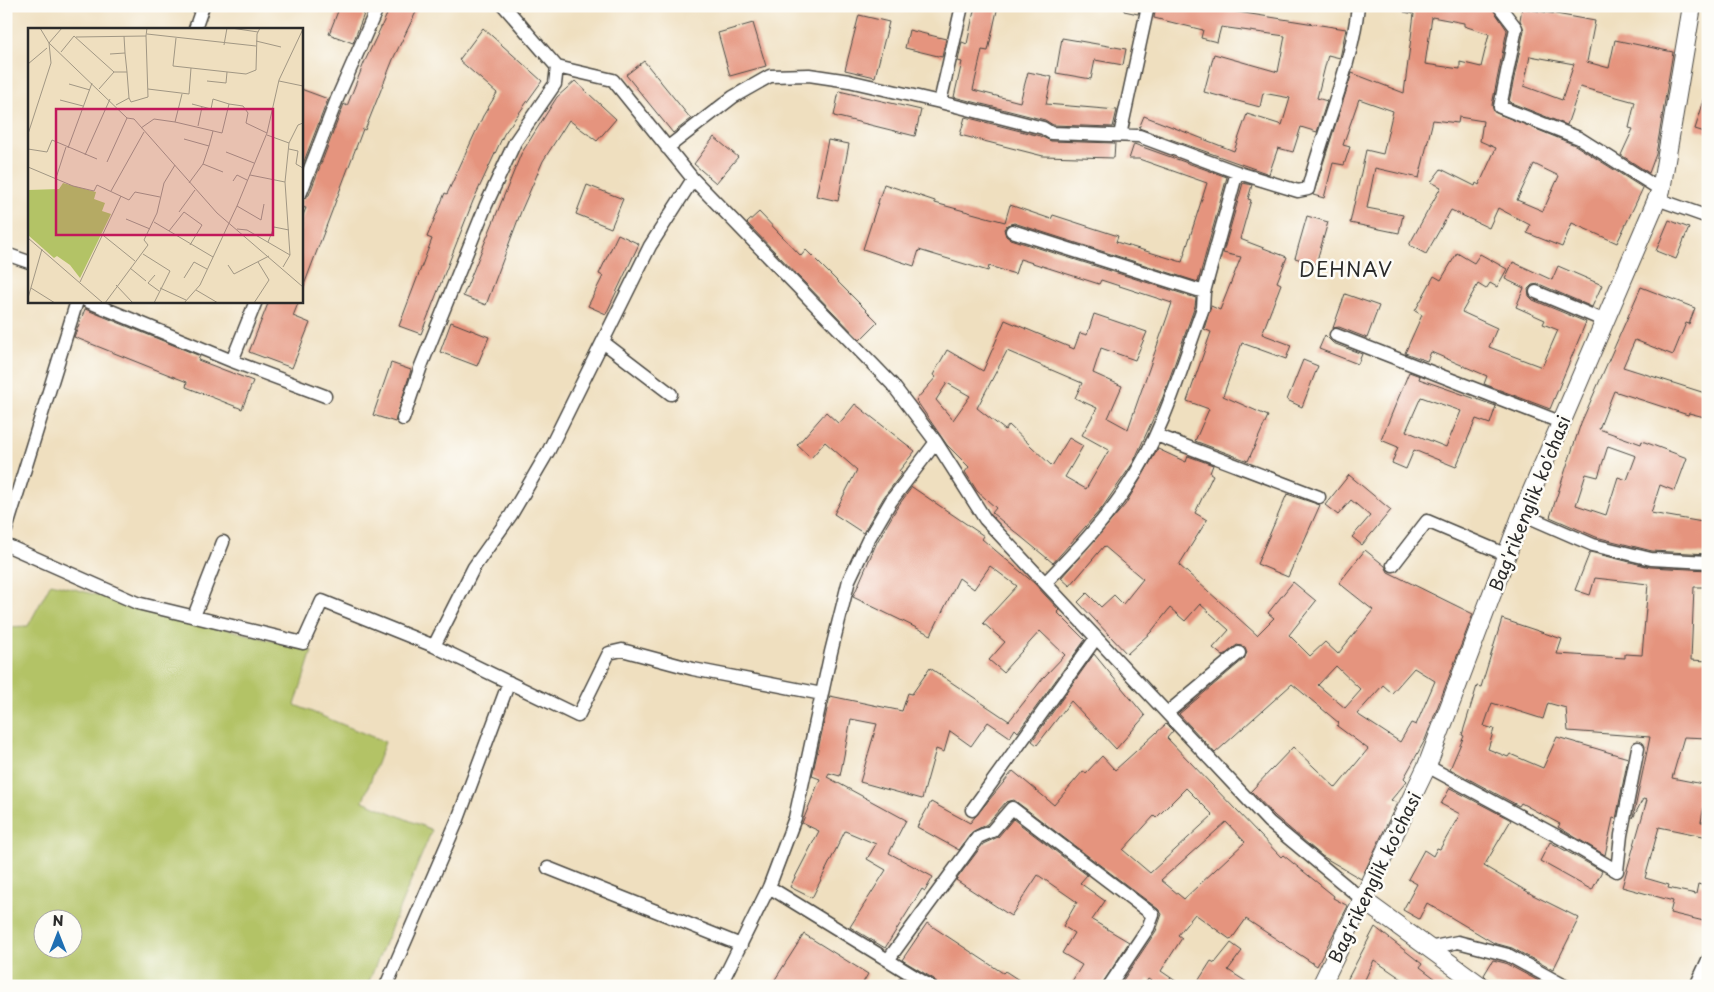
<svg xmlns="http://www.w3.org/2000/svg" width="1714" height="992" font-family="'Playpen Sans',sans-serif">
<rect width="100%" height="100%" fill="#fdfcf7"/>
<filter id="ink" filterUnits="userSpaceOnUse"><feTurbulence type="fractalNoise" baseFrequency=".02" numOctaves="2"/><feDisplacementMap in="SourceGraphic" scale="10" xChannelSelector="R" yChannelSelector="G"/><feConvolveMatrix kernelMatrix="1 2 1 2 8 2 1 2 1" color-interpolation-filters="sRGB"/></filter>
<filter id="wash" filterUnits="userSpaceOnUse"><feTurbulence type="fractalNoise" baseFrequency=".0096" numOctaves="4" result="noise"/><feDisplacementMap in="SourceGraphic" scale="20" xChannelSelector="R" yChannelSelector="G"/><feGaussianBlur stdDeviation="1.12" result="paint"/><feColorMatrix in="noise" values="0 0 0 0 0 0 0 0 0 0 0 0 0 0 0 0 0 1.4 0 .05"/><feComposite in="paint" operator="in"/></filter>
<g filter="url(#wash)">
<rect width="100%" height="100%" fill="#efdfbf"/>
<!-- green -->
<path fill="#b3c366" stroke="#6f7748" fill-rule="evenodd" d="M51,583L312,651L295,705L385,742L363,801L432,830L367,986H6V627L28,626ZM42,920H72V950H42Z"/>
<g id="blocks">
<!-- building -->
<path fill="#e5947e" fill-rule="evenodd" d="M340,6H367L353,43L329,34Z
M391,6H419L394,57L365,130L363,129L301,293V220L306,208L301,207V200L309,195L344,104L347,106L364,63Z
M975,6H998L988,51L982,50L973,90L1020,102L1028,72L1052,77L1046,104L1117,110L1113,127L1053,125L1045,120L954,97L962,62L958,61L962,42L967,44Z
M1124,6H1140L1138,14L1124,11Z
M1156,6H1218L1226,8L1225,10L1346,29L1340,58L1328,55L1317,98L1327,101L1317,132L1301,127L1293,152L1278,148L1269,174L1139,128L1144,116L1234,151L1247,114L1282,125L1290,98L1263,93L1260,107L1204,92L1214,54L1278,72L1285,36L1221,27L1217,42L1201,38L1203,30L1154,18Z
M1405,6H1491L1507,30L1492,105L1494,112L1575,145L1643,188L1617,243L1572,223L1562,247L1527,233L1530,225L1498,208L1489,228L1451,210L1426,254L1409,245L1441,187L1431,182L1441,169L1475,186L1476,183L1479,185L1496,148L1480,141L1483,121L1459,117L1458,123L1433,120L1419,178L1375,168L1367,208L1403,215L1399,233L1350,223L1366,150L1383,154L1393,111L1359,99L1343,145L1350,147L1344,165L1333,163L1324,198L1313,195L1352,73L1404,93L1414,14L1404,12ZM1432,17L1464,23V26L1489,34L1481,67L1460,62V69L1425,64ZM1534,164L1559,176L1543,211L1517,200Z
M1522,8L1595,21L1587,62L1609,68L1615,40L1673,52L1656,154L1649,173L1621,155L1633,129L1629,128L1635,102L1580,87L1567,125L1509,102L1524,30L1520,20ZM1530,56L1574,64L1562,100L1524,86Z
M859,15L889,22L875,77L845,70Z
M753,23L766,66L730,76L718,33Z
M483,28L542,81L504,134L473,201L421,334L399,326L432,239L427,237L445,193L447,194L483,116L497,93L459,60Z
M909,30L946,39L942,57L905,48Z
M1062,38L1126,49L1123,65L1095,60L1091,79L1056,73Z
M644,61L691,119L673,133L626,75Z
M575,81L616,119L597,141L569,120L543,161L522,209L486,305L463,296L521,154L557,97Z
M301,89L328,99L301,169Z
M839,91L921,110L915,136L834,116Z
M1705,97L1708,98V133L1695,129Z
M965,117L1040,136L1051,141L1115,143L1114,158L1043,156L960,135Z
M714,137L738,157L716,183L694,164Z
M828,140L849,144L838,201L816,196Z
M1134,144L1227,177L1198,282L1014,223L1007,225L1004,229L1006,236L1010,239L1196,298L1195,306L1163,397L1133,463L1102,508L1053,563L992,513L996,508L977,491L965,472L969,467L947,445L916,400L936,377L933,375L947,350L983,371L1005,320L1074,349L1080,333L1087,335L1094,314L1147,332L1135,360L1101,348L1093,373L1122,386L1108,418L1128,429L1172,303L1101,280L1099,284L1020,259L1015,274L989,266L988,271L919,250L914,266L863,249L884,184L935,201V203L1005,222L1010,205L1051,219L1053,215L1118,236L1116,242L1182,262L1207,183L1139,159H1129ZM1007,351L1082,383L1075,398L1097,408L1082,435L1109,450L1086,489L1065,477L1083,446L1069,438L1052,466L1009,425L1005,430L977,408ZM947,383L970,396L953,420L936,400Z
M1243,183L1252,185L1248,199L1251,200L1240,239L1287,257L1277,282L1281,284L1262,334L1291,345L1286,359L1242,343L1223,396L1268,416L1248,461L1195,441L1209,409L1187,401L1211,332L1204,329L1211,306L1220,310L1241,257L1223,253Z
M587,185L623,199L611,228L576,214Z
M759,212L801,256L806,250L878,322L860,340L747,223Z
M1307,216L1328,222L1316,264L1295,258Z
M1669,220L1689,228L1676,259L1656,251Z
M618,234L639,244L606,314L588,306L603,276L599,274Z
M1457,253L1474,263L1480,254L1507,269L1497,287L1490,283L1486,289L1478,284L1462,312L1497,328L1489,347L1542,367L1558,330L1543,324L1545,320L1516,307L1524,288L1505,279L1513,262L1552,280L1558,266L1602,285L1592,307L1539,284L1532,285L1528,289L1529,296L1533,300L1586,322L1550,409L1484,384L1487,376L1431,352L1427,361L1405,353L1422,315L1415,311L1434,276L1441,280Z
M1641,287L1695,308L1689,324L1686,323L1673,355L1635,340L1623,367L1708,394V418L1689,413L1688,415L1614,391L1599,429L1641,444L1642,441L1687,458L1675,491L1660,485L1651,513L1708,523V554L1652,551L1596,537L1550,517L1581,423ZM1608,446L1636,456L1627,480L1618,477L1606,515L1576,505L1586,474L1598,477Z
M1345,294L1379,306L1367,338L1339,327L1333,328Z
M269,301H299L293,316L310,323L292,368L249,352Z
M85,309L200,356L198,360L253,381L242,409L186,387L187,382L74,337Z
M451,322L489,337L477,366L440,352Z
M1325,335L1333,343L1362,354L1358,364L1319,349Z
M1303,360L1318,366L1302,407L1287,400Z
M391,363L411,370L395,422L373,415Z
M1409,372L1420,376L1419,379L1496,406L1490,424L1476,419L1456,467L1414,450L1406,469L1392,463L1398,447L1381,440ZM1421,397L1461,411L1446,447L1406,431Z
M855,404L915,451L899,471L902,473L884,497L863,533L834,514L857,470L825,442L811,458L797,445L826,412L839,424Z
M1158,449L1186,462L1188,456L1213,465L1210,473L1213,475L1195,513L1207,520L1179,565L1257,635L1274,618L1268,613L1293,582L1316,601L1289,635L1310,656L1325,642L1338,654L1373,610L1339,583L1365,550L1385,566L1388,572L1473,614L1425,740L1404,778L1407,781L1391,800L1397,803L1361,879L1322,856L1275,816L1251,791L1293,747L1336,788L1368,749L1337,726L1339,723L1292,684L1215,753L1179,714L1244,659L1247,652L1245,647L1237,645L1223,656L1213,648L1229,630L1200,604L1185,621L1170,608L1151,632L1127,654L1078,602L1087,593L1101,607L1114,595L1123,604L1143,579L1104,546L1070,586L1061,578L1125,505ZM1336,666L1361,690L1345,708L1318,685ZM1414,668L1435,681L1416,725L1411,723L1400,742L1357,714L1383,685L1392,693Z
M1349,475L1391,510L1362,545L1352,537L1370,516L1351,500L1338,515L1325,505Z
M912,487L984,536L982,539L1034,583L1059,610L1057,612L1085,640L1018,732L1015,729L1010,737L988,722L971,746L950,731L944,752L936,749L922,799L860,782L877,724L851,719L840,776L829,773L827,777L906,820L889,853L933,877L925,891L922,889L885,948L850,927L886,870L867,859L876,844L845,831L812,898L790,887L819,831L802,823L820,779L812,776L830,696L902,711L908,693L912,694L930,668L1009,721L1044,677L1065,655L1040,631L1003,672L989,660L1005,642L983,623L1017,586L990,566L974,589L959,578L931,635L853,597L877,542L898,506Z
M1287,494L1320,505L1288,577L1257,564Z
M1590,552L1650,567L1708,570V587H1694L1691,660L1708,661V738L1684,737L1672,778L1708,785L1701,822H1708V837L1659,827L1645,878L1669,885L1668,888L1696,894L1698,884L1708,887V922L1670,913L1673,901L1622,887L1647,800L1643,799L1633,818L1650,737L1568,731L1566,708L1548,703L1543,719L1492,703L1484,726L1494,729L1488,749L1508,757L1510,754L1543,768L1557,737L1628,758L1616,819L1613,818L1605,855L1558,827L1560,824L1521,803L1519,806L1450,769L1464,736L1462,735L1477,686L1481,687L1502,619L1562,639L1557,654L1625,658V654L1642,655L1648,584L1595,578L1590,595L1575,590Z
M1094,654L1145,716L1116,749L1071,701L1037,745L1032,741Z
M1166,724L1173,731L1167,738L1281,857L1283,855L1334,896L1333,898L1348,906L1317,966L1246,919L1231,940L1195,914L1178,935L1182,938L1161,971L1183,986H1159L1148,979L1144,986H1119L1156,931L1162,914L1158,909L1014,800L1006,802L987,824L972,832L959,850L917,827L931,802L970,823L1013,771L1054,805L1083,771L1086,773L1102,756L1115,770ZM1186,788L1213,815L1150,873L1123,850L1154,816L1156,818ZM1226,822L1245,842L1184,899L1161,880Z
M1450,788L1511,820L1484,866L1533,895L1579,918L1553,970L1512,948L1494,943L1427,903L1419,919L1403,910L1417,884L1408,879L1424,850L1433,856L1437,848L1440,849L1460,814L1441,804Z
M1013,819L1087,875L1080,883L1105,901L1092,920L1129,942L1101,986H1069L1082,965L1062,953L1074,933L1063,926L1077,902L1038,875L1011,916L956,880L983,844L998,837Z
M1550,842L1602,871L1592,890L1540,861Z
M927,923L1003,973L1005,971L1028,986H938L934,979L902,960Z
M1375,927L1422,964L1420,967L1445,986H1412L1374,960L1362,986H1344Z
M804,934L868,974L861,986H782L774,981Z
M1231,943L1242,951L1228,970L1253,986H1195L1211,961L1215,963Z
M1493,960L1505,963L1546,985L1495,986L1484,975Z
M900,977L914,986H895Z"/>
</g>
</g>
<g filter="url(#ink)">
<use href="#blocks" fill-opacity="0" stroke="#484641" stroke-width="1"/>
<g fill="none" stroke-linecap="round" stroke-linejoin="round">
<!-- street casing -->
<g stroke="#484641" stroke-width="15">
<path id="street" d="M504,6L557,67L613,80L693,179L892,384L936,442L985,519L1269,822L1363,900
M962,6L940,102L1043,128L1051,133L1139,136L1239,173L1298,191L1308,189C1323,129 1352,67 1358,6
M1499,6L1516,28L1500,107L1579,138L1661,190
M195,29L203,6
M1120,135L1148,6
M667,148L733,97L770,76L809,75L849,81L940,102
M301,192L337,99L378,6
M1657,199L1708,217
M1012,231L1204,292L1237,172
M6,254L29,262
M1536,292L1603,320
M87,301L232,361L325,396
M1336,335L1560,422
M603,342L671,394
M232,361L256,301
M403,419L421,366L486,205L515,142L555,84L557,67
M1156,435L1319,497
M1522,514L1593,545L1651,559L1708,562
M6,530L77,301
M6,545L137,603L303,643L322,601L434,646L578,716L609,653L622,650L693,669L822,694
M1393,565L1427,521L1507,555
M1045,583C1074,553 1104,522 1127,487C1163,434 1181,368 1203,308L1204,292
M194,616L223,542
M434,646L474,567L511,515L549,450L650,246L693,179
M1167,713L1239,653
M1427,766L1568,842L1617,871L1621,835L1638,748
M972,810L1096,638
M548,868L741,945
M769,887L930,986
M1429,948L1458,942L1508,955L1565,986
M888,960L978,837L992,831L1012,808L1153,915L1148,928L1109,986
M386,986L458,819L509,682
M720,986L769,887L795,818L831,652L849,580L868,540L891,501L936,442
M1696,986L1708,960"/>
</g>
<!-- secondary casing -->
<g stroke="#484641" stroke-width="20">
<path id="secondary" d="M1363,900L1481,986
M1321,986L1427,766L1522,514L1661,190L1692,6"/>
</g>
<!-- street -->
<use href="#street" stroke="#fff" stroke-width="12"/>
<!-- secondary -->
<use href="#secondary" stroke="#fff" stroke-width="18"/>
</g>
</g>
<g text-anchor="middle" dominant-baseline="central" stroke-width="5" stroke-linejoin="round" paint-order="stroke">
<!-- street labels -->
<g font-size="18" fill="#2b2b2b" stroke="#fdfcf7">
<text transform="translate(1529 503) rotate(-68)">Bag'rikenglik ko'chasi</text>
<text transform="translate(1374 877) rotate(-64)">Bag'rikenglik ko'chasi</text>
</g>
<!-- quarter labels -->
<g font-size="20" letter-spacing="1" fill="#2b2b2b" stroke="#fdfcf7">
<text x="1346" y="269">DEHNAV</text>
</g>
</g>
<!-- overview -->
<g transform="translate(28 28)">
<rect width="275" height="275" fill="#efdfbf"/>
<path d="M35,155L68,164L66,171L77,175L74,183L83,186L52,250L42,237L29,228L26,230L0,207V162L31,161Z" fill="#b3c366"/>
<path fill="none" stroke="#a19784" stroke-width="1" d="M12,0L21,15L99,90L106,91L189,185L275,259M203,0L230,4M119,6L228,18M96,8L97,25M48,9L118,8L119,0M148,10L145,38L218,46L228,42L229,6L232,0M228,13L253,19M196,17L199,0M33,24L46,8L86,44H99L101,70M82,26L97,25L99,44M0,36L19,20M179,53L198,55L199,44M251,53L275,58M41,56L62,62M71,61L86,44M120,61L161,66L163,40M154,66L147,94L194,105L201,76L185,71L183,81L164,76M32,72L55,78M201,76L215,78L220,85L218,95L239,105M88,77L101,70L103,74L120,69L118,8M170,98L174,79M113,100L126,91L147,94M0,106L23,35L21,15L34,0M239,107L261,115L257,154M156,111L181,118L185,103M261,115L270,97L275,95M40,120L64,55M0,121L19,124L24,112L69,131M261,121L270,123L268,136L275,140M198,124L226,135M57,127L82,71M79,134L99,90M175,136L195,144M0,139L45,158L66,163L69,157L101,172L107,164L132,169M222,147L257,154L262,227L255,239M28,150L38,119M205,153L209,147L219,152M161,155L175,136L181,118M83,163L116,104M209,178L233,192L236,176M151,184L167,162M98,191L122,201M126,194L185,229M209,201L219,202L262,227M141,203L156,184L174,197L162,217M76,208L107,233M0,210L75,275M240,214L246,199L261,202M115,226L142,243L126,275M200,237L206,246L241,228M102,240L118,253M127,247L120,255L131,263M156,250L166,234L179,241M52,254L93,168M88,257L105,275M3,260L27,275M132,260L158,272M168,262L190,275M0,270L14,221M77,275L120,217L116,212L129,185L136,155L147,137M156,275L172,257L209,178L239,105L251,52L275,1M226,275L241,252L230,234"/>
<path fill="#c2185b" fill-opacity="0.15" stroke="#c2185b" stroke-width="2.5" d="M28,81H245V207H28Z"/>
<rect width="275" height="275" fill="none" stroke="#2b2b2b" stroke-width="2.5"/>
</g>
<!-- margin -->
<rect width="1714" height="992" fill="none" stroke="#fdfcf7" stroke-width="25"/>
<!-- north arrow -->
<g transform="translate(58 934)"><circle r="24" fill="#fdfcf7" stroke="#a9a8a5"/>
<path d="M0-4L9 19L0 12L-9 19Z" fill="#1f6fb2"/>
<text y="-8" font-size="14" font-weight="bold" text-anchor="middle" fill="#2b2b2b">N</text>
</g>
</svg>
